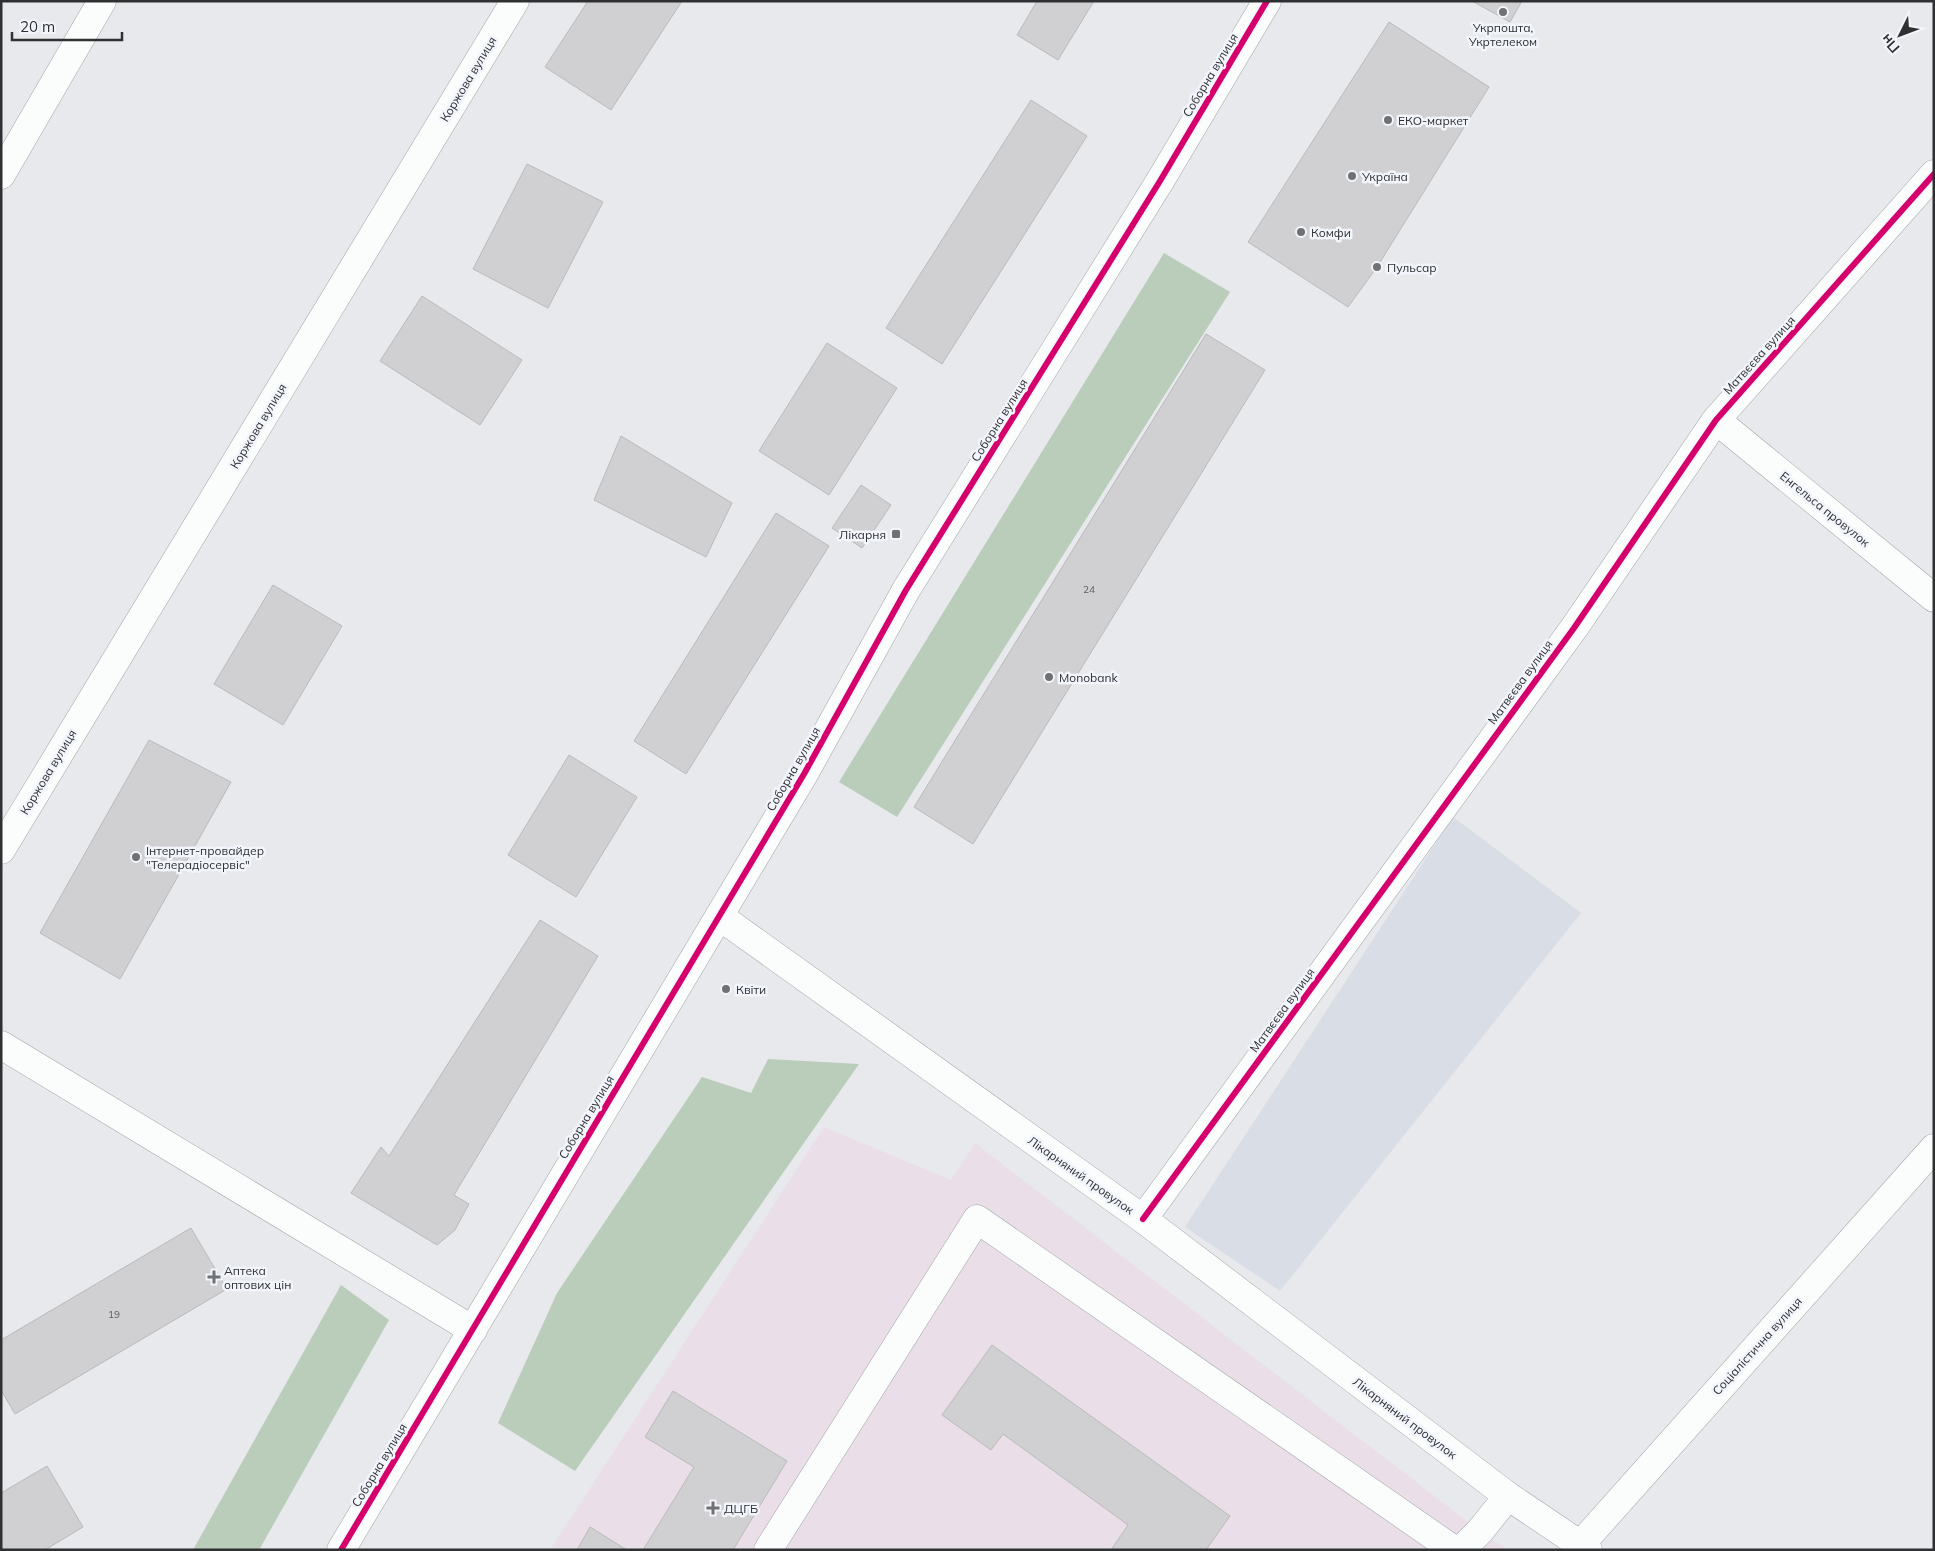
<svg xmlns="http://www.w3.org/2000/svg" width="1935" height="1551" font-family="Mulish,sans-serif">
<rect width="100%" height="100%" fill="#e7e9ed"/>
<!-- built -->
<path fill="#d8dde6" d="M1453,817L1581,913L1280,1291L1185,1227Z"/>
<!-- medical -->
<path fill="#eadfe8" d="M824,1127L951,1180L975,1143L1480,1531L1508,1550H550Z"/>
<!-- forest -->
<path fill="#baccba" d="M1164,253L1230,292L897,817L839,782Z
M768,1059L859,1064L575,1471L498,1423L557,1293L702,1077L751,1093Z
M341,1285L389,1320L259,1550H193Z"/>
<!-- building -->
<path fill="#d0cfd1" stroke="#bab9bb" d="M588,1H682L611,110L545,67Z
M1037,1H1094L1058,60L1017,35Z
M1472,1H1522L1510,22Z
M1389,22L1489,87L1377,267L1348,307L1248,242Z
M1031,100L1087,136L942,364L886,328Z
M527,164L603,202L548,308L473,269Z
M422,296L522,360L480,425L380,361Z
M1206,334L1265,370L973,844L914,807Z
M827,343L897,388L829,495L759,451Z
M621,436L732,503L706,557L594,500Z
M861,485L891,505L862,548L832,528Z
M776,513L829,546L686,774L634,741Z
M273,585L342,626L283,725L214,684Z
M149,740L231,782L120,979L40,933Z
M569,755L637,797L576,897L508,855Z
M540,920L598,956L454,1195L469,1204L455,1230L437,1245L351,1193L381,1147L389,1156Z
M191,1228L227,1289L15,1414L1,1390V1340Z
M992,1345L1230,1516L1206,1550H1111L1128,1525L1003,1434L991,1450L942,1415Z
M673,1391L787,1461L733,1550H643L694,1467L645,1437Z
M47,1466L83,1527L45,1550H1V1493Z
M590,1527L627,1550H577Z"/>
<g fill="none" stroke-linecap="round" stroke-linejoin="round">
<!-- minor casing -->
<g stroke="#a2a4a7" stroke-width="29">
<path id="minor" d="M1,175L102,1
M1716,420L1934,598
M1,850L515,1
M719,916L1143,1219L1508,1496L1480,1531L1461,1550
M1,1045L473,1330
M1143,1219L1574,628L1716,420L1934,174
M1508,1496L1588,1550
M1581,1544L1934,1148
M341,1550L804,774L906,590L1160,181L1267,1
M768,1550L977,1219L1454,1550"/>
</g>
<!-- minor -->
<use href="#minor" stroke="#fbfcfc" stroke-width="28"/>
<!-- cycleway casing -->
<g stroke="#f2f5fc" stroke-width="9">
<path id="cycleway" d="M1143,1219L1574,628L1716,420L1934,174
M341,1550L804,774L906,590L1160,181L1267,1"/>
</g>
<!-- cycleway -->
<use href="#cycleway" stroke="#d6006c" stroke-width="6"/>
</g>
<!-- markers -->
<g fill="#6f7173" stroke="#f2f5fc" stroke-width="2">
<circle cx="1503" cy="12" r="5"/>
<circle cx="1388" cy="120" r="5"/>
<circle cx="1352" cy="176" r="5"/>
<circle cx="1301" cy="232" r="5"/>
<circle cx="1377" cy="267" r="5"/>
<rect x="891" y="529" width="10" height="10" rx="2.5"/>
<circle cx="1049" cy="677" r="5"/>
<circle cx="136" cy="857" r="5"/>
<circle cx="726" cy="989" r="5"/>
<path d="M211.5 1269.5h5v5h5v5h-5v5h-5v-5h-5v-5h5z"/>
<path d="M710.5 1500.5h5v5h5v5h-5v5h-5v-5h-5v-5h5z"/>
</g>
<g text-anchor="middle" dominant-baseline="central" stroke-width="5" stroke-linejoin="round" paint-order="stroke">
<!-- number labels -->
<g font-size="10" fill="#5b5b5d">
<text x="1089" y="589">24</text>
<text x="114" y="1314">19</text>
</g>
<!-- poi labels -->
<g font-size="12" fill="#2f3032" stroke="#f2f5fc" text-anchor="start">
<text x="1503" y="27" text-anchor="middle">Укрпошта,<tspan x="1503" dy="14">Укртелеком</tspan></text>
<text x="1398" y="120">ЕКО-маркет</text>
<text x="1362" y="176">Україна</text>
<text x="1311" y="232">Комфи</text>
<text x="1387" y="267">Пульсар</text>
<text x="886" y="534" text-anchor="end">Лікарня</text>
<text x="1059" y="677">Monobank</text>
<text x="146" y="850">Інтернет-провайдер<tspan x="146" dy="14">"Телерадіосервіс"</tspan></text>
<text x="736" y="989">Квіти</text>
<text x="224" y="1270">Аптека<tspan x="224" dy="14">оптових цін</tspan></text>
<text x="724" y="1508">ДЦГБ</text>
</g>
<!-- street labels -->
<g font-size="12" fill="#2f3032" stroke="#f2f5fc">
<text transform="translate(1210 75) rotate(-59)">Соборна вулиця</text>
<text transform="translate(468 79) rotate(-59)">Коржова вулиця</text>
<text transform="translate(1759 355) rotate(-48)">Матвєєва вулиця</text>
<text transform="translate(999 420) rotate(-58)">Соборна вулиця</text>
<text transform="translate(258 426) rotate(-59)">Коржова вулиця</text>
<text transform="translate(1825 509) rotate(39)">Енгельса провулок</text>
<text transform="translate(1520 682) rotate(-54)">Матвєєва вулиця</text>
<text transform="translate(793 769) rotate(-60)">Соборна вулиця</text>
<text transform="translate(48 772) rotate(-59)">Коржова вулиця</text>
<text transform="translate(1282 1010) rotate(-54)">Матвєєва вулиця</text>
<text transform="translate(586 1117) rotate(-59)">Соборна вулиця</text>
<text transform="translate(1081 1175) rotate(35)">Лікарняний провулок</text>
<text transform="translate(1757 1346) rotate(-48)">Соціалістична вулиця</text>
<text transform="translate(1405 1418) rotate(37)">Лікарняний провулок</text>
<text transform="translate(379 1465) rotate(-59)">Соборна вулиця</text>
</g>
</g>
<!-- border -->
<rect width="1935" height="1551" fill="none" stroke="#2f3032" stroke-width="5"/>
<!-- north arrow -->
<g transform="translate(1900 35) rotate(228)" stroke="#f2f5fc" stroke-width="4" paint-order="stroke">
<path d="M0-4L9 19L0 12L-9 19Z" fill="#2f3032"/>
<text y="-8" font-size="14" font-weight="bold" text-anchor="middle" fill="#2f3032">Пн</text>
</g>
<!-- scale -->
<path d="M12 32v8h110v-8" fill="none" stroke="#2f3032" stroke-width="2.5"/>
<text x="20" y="32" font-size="15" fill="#2f3032" stroke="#f2f5fc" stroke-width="4" paint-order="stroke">20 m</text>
</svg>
